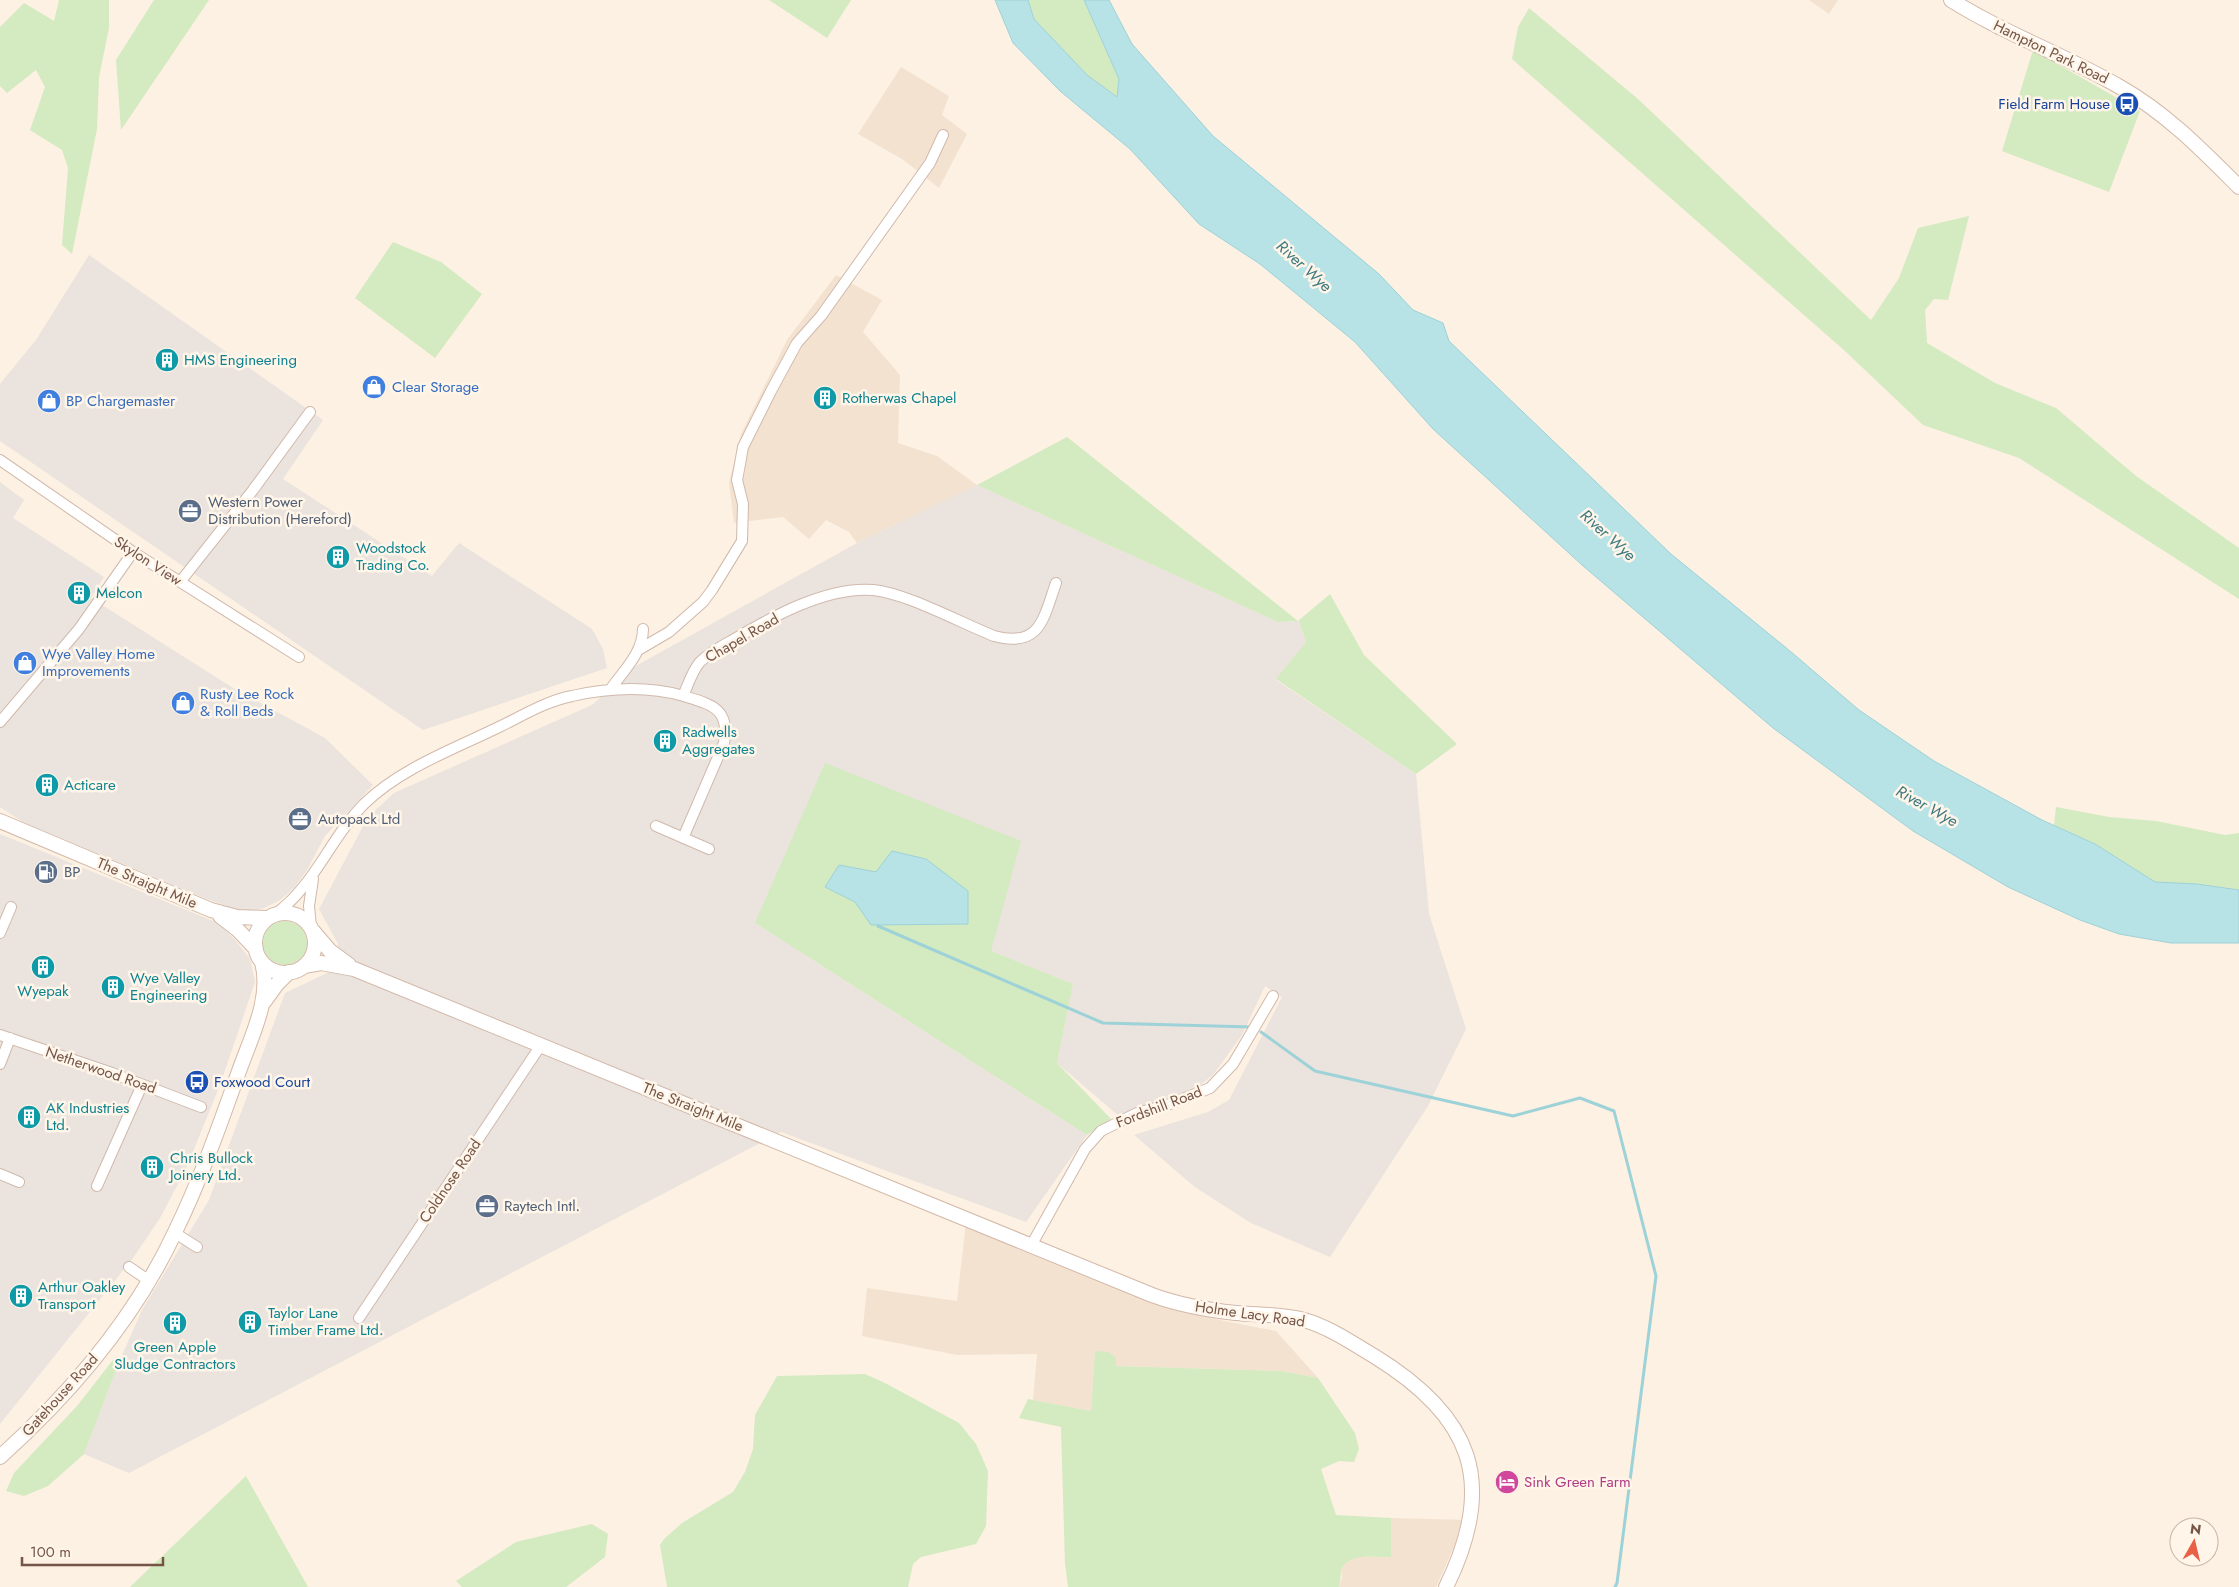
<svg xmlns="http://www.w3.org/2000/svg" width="2239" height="1587" font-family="Jost,sans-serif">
<rect width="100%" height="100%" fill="#fcf1e2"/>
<!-- residential -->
<path fill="#f4e2d1" d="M1809,0H1838L1829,14Z
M901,67L949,96L942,115L967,134L939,188L902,159L858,134Z
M836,275L882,300L863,332L900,375L898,443L937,456L977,485L857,543L849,532L826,520L809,539L783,517L734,523L729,483L741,434L787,340Z
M966,1222L1168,1306L1224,1321L1276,1331L1318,1378L1281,1371L1116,1366L1095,1351L1091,1411L1033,1400L1037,1354L957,1355L862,1336L867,1288L957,1301Z
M1391,1518L1466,1520L1436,1587H1339L1342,1578L1341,1570L1346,1562L1356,1557H1391Z"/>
<!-- industrial -->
<path fill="#ebe3dd" d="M89,255L323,420L283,479L432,576L459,543L592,629L603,649L607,668L423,730L0,441V384L36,340Z
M0,482L24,500L13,518L104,577L91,598L233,688L325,738L373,785L325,836L307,870L294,888L280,900L264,908L249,911L235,909L204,898L23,822L0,807Z
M977,485L1278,622L1299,621L1306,642L1276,680L1416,774L1429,914L1466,1029L1428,1106L1330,1257L1251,1223L1195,1187L1134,1135L1208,1112L1229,1100L1282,997L1265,986L1242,1035L1213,1075L1195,1089L1119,1116L1057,1063L1073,984L991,951L755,923L1087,1135L1026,1222L781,1132L129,1473L84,1454L119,1362L142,1310L209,1200L285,993L327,973L338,944L319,909L368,817L394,793L592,705L634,667L857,543Z
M0,834L218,923L236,941L250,959L255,982L220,1085L186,1169L160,1218L133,1258L0,1424Z"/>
<!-- green -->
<path fill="#d4eac1" d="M59,0H109V28L99,77L97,129L72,254L62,245L68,168L62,150L30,130L45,87L36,70L7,93L0,86V27L24,3L54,21Z
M154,0H209L121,130L116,60Z
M769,0H851L827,38Z
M1028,0H1084L1119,79L1117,97L1087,75L1034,19Z
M1529,8L1638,99L1871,320L1899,278L1918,228L1969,216L1948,300L1934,299L1925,310L1927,343L1995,383L2056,408L2136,476L2239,548V599L2019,458L1923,425L1845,351L1512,59L1518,27Z
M2033,50L2140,111L2109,192L2002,151Z
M393,242L441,262L482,294L435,358L355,298Z
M1067,437L1298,621L1330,594L1364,655L1457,744L1416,774L1276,679L1306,642L1299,621L1278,622L977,485Z
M825,763L1021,841L991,951L1073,984L1057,1063L1111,1119L1087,1135L755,923Z
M2056,807L2109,817L2156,821L2225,835L2239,833V890L2155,882L2095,844L2054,825Z
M263 943a22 22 0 1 1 44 0a22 22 0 1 1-44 0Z
M1095,1351L1108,1352L1116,1357V1366L1281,1371L1318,1378L1355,1433L1359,1449L1354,1462L1339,1461L1321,1469L1336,1515L1391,1518V1557C1377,1558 1350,1552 1342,1568C1340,1573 1341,1580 1339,1587H1068L1065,1564L1061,1427L1019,1418L1028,1399L1091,1411Z
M116,1356L119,1362L84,1454L48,1486L24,1496L6,1491L14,1473L77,1406Z
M865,1374L885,1383L959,1423L976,1444L988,1471L986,1526L976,1544L921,1557L913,1564L908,1587H667L660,1545L664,1539L682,1523L733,1492L745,1472L753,1449L755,1415L777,1376Z
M246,1476L308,1587H130L132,1585Z
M592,1524L608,1534L605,1557L566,1587H462L456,1581L516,1542Z"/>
<!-- water -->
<path fill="#b7e2e6" stroke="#9dd2d8" d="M995,0H1028L1034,19L1087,75L1117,97L1119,79L1084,0H1109L1132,44L1213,136L1379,274L1413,310L1443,323L1449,341L1671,554L1790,651L1859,710L1934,761L2042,820L2095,844L2155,882L2197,884L2239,890V943H2171L2119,934L2080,920L2008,887L1913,831L1773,728L1582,565L1433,429L1355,342L1260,264L1199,224L1130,149L1060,91L1013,43Z
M892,851L926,859L968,891V924L871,925L855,902L825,887L839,865L876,872Z"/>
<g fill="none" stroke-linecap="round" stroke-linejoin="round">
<!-- stream -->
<path stroke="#9dd2d8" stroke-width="3" d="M878,926L1103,1023L1252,1027
M1261,1032L1315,1071L1513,1116L1580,1098L1614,1111L1656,1276L1617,1583L1615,1587"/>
<!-- street casing -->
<g stroke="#d0b9ac" stroke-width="12">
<path id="street" d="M0,460L133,552L299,657
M180,582L253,490L310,412
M640,649L669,632L703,602L712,590L742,541L743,504L737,480L740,464L743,447L771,391L797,343L821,316L930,163L943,135
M610,690C623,671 643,653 643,629
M683,696C688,685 692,671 700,662C709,653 720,647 731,641C770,618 826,586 873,590C906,593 961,623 994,636C1040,648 1043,620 1056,583
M0,722L79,629L133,552
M656,826L709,849
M274,915C315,886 330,838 364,804C401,768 454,749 499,727C522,716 546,701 572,696C608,688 648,686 684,696C713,705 730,709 724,743L683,838
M311,927L309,906L313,879
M0,933L11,907
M0,1035L112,1073L201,1107
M0,1064L10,1038
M0,1174L19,1182
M97,1186L142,1085
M175,1233L197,1247
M1032,1244L1085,1149L1101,1131L1137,1113L1170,1104L1210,1088L1233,1064L1273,996
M129,1267L148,1280
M359,1318L541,1045"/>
</g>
<!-- secondary casing -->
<g stroke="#d3b9a9" stroke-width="16">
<path id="secondary" d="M1951,0C2005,34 2065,55 2120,87C2166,113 2202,150 2239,187
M0,821L211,910L237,917L267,918
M255 943a30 30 0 1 1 60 0a30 30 0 1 1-60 0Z
M220,916L238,930L256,949
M313,931L330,951L349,965
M304,966L321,963L354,969L1152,1295C1179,1305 1208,1310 1236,1313C1259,1315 1282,1314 1304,1320C1329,1327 1352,1343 1374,1356C1472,1416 1498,1482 1446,1587
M264,1002L277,984L289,972
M0,1457C70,1394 135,1318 175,1232C200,1181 219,1127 238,1074C250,1039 272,999 262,962"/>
</g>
<!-- street -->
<use href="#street" stroke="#fff" stroke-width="10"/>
<!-- secondary -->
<use href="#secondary" stroke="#fff" stroke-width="14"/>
</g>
<!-- icons -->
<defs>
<g id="bus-disc" transform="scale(1.25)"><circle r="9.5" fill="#1a4fb4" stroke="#fff5e9"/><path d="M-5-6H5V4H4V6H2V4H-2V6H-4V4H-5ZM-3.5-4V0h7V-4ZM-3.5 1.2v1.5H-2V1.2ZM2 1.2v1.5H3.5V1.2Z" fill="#fff"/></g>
<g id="building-disc" transform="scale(1.25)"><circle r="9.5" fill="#0f9aa8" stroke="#fff5e9"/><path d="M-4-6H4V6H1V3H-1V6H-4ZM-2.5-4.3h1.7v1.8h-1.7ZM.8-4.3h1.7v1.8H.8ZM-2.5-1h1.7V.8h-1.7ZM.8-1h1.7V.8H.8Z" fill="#fff"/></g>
<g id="shop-disc" transform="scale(1.25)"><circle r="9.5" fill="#3f7fe0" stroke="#fff5e9"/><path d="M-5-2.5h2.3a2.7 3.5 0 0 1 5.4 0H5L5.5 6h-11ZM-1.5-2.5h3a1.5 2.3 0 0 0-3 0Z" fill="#fff"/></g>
<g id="office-disc" transform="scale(1.25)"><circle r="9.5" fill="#5c6f8a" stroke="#fff5e9"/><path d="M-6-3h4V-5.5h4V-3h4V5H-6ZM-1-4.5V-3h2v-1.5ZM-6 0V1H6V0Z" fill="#fff"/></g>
<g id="fuel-disc" transform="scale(1.25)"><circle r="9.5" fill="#5c6f8a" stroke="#fff5e9"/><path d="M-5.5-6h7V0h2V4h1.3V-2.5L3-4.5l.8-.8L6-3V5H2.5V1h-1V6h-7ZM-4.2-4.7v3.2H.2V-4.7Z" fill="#fff"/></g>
<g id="hotel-disc" transform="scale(1.25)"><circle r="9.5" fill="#d1479c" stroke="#fff5e9"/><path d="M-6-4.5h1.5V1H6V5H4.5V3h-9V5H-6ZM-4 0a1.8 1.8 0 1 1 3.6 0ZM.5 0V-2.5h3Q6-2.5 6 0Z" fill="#fff"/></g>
</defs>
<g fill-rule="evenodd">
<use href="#bus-disc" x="2127" y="104"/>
<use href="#building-disc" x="167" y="360"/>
<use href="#shop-disc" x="374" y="387"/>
<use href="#building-disc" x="825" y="398"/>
<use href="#shop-disc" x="49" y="401"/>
<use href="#office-disc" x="190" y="511"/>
<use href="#building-disc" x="338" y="557"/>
<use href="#building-disc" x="79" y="593"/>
<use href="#shop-disc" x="25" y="663"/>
<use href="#shop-disc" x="183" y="703"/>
<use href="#building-disc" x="665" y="741"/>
<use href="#building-disc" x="47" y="785"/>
<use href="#office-disc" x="300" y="819"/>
<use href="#fuel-disc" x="46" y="872"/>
<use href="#building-disc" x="43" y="967"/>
<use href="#building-disc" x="113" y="987"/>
<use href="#bus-disc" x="197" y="1082"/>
<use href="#building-disc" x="29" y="1117"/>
<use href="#building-disc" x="152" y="1167"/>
<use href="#office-disc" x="487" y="1206"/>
<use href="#building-disc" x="21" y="1296"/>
<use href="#building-disc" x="250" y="1322"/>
<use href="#building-disc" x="175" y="1323"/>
<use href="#hotel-disc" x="1507" y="1482"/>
</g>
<g text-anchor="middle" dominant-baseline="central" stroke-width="5" stroke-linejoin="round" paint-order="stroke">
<!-- street labels -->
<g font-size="15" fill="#745548" stroke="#fff5e9">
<text transform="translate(2051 52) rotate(26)">Hampton Park Road</text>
<text transform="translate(148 561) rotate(33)">Skylon View</text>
<text transform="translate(742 638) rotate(-30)">Chapel Road</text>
<text transform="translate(147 883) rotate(23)">The Straight Mile</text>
<text transform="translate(101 1070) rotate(19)">Netherwood Road</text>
<text transform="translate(693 1107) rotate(22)">The Straight Mile</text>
<text transform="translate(1159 1107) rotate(-21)">Fordshill Road</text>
<text transform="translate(450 1181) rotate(-56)">Coldnose Road</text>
<text transform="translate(1250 1314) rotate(8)">Holme Lacy Road</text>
<text transform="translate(60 1395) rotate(-48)">Gatehouse Road</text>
</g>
<!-- transit labels -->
<g font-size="15" fill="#164399" stroke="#fff5e9" text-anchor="end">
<text x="2110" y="104">Field Farm House</text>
<text x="214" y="1082" text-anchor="start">Foxwood Court</text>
</g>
<!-- culture labels -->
<g font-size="15" fill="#0d838f" stroke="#fff5e9" text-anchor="start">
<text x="184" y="360">HMS Engineering</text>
<text x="842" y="398">Rotherwas Chapel</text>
<text x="356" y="548">Woodstock<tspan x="356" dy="17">Trading Co.</tspan></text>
<text x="96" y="593">Melcon</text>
<text x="682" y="732">Radwells<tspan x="682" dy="17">Aggregates</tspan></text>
<text x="64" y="785">Acticare</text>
<text x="130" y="978">Wye Valley<tspan x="130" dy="17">Engineering</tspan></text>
<text x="43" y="991" text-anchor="middle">Wyepak</text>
<text x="46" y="1108">AK Industries<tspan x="46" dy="17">Ltd.</tspan></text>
<text x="170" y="1158">Chris Bullock<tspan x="170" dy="17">Joinery Ltd.</tspan></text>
<text x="38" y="1287">Arthur Oakley<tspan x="38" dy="17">Transport</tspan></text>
<text x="268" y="1313">Taylor Lane<tspan x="268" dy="17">Timber Frame Ltd.</tspan></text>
<text x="175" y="1347" text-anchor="middle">Green Apple<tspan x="175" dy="17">Sludge Contractors</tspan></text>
</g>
<!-- shop labels -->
<g font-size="15" fill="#366cbe" stroke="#fff5e9" text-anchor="start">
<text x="392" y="387">Clear Storage</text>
<text x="66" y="401">BP Chargemaster</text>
<text x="42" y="654">Wye Valley Home<tspan x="42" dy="17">Improvements</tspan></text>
<text x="200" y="694">Rusty Lee Rock<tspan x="200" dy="17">&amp; Roll Beds</tspan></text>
</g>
<!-- service labels -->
<g font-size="15" fill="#4e5e75" stroke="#fff5e9" text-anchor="start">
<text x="208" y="502">Western Power<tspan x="208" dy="17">Distribution (Hereford)</tspan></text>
<text x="318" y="819">Autopack Ltd</text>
<text x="64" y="872">BP</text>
<text x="504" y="1206">Raytech Intl.</text>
</g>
<!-- hotel labels -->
<g font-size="15" fill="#b23c85" stroke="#fff5e9" text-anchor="start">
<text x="1524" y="1482">Sink Green Farm</text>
</g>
<!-- water labels -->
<g font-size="16" font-style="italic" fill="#3f7a81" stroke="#fff5e9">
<text transform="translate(1304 266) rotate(42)">River Wye</text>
<text transform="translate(1608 535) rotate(42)">River Wye</text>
<text transform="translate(1927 806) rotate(29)">River Wye</text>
</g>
</g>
<!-- north arrow -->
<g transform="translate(2194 1542) rotate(8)"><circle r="24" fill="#fff5e9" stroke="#c7b5a9"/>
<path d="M0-4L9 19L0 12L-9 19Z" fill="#e86046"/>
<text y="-8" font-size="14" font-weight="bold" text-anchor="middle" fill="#745548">N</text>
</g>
<!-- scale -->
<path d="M22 1557v8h141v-8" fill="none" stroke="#745548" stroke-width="2.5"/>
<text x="30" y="1557" font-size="15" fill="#745548" stroke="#fff5e9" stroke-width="4" paint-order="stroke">100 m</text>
</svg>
